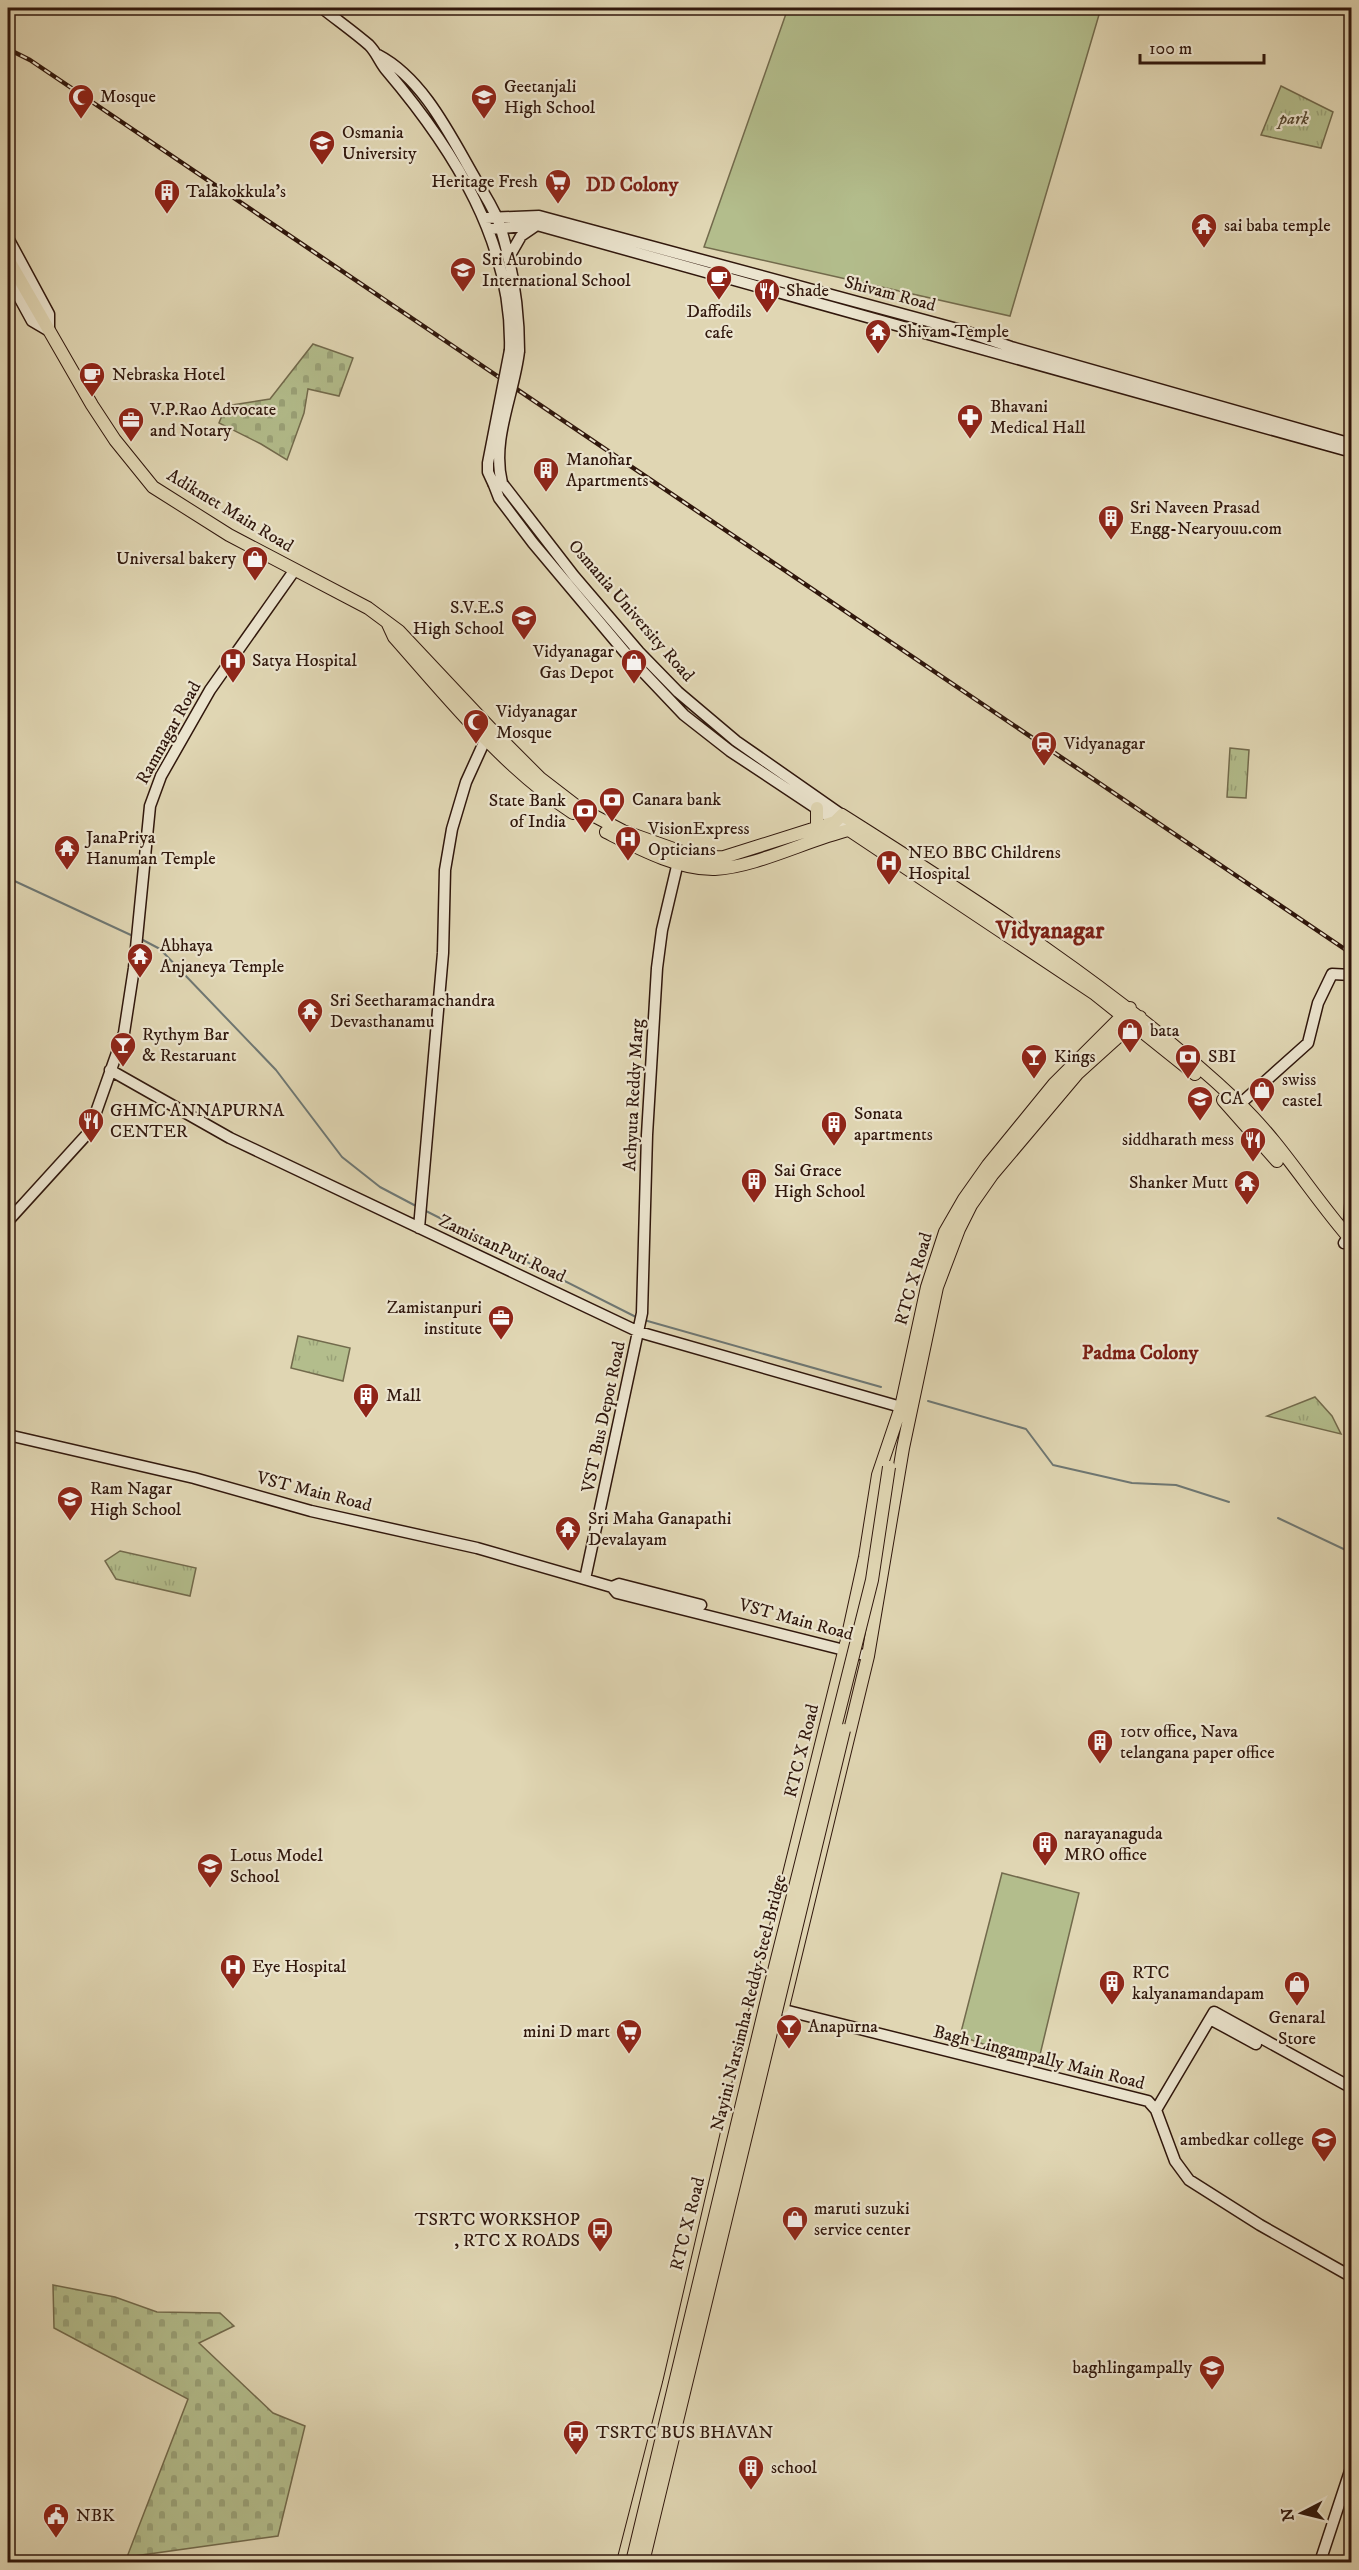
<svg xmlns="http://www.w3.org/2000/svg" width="1359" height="2570" font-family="'IM FELL DW Pica',serif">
<defs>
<pattern id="grass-tufts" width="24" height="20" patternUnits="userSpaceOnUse" patternTransform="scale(1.5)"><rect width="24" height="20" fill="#b3bd8c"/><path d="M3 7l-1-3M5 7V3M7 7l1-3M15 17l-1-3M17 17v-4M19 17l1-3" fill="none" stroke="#9aa278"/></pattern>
<pattern id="cemetery-stones" width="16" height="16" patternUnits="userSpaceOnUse" patternTransform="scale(1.5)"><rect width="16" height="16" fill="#b3bd8c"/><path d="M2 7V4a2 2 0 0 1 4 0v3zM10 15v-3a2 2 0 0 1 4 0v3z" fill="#9aa278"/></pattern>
</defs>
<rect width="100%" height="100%" fill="#e0d6b3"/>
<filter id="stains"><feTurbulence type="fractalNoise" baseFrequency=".00333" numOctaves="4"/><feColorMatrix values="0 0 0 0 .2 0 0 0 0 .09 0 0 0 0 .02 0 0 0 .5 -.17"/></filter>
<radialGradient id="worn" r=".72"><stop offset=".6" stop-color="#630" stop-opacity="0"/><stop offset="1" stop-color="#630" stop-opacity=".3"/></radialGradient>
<!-- grass -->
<path fill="url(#grass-tufts)" stroke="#726a4c" stroke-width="1.5" d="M1281,86L1333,112L1321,148L1261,135Z
M1230,748L1249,750L1246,798L1227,797Z
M298,1336L350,1348L343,1381L291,1368Z
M1315,1397L1332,1416L1341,1434L1267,1416Z
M120,1551L196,1568L190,1596L116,1579L105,1561Z"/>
<!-- cemetery -->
<path fill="url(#cemetery-stones)" stroke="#726a4c" stroke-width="1.5" d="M313,344L353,358L339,396L308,389L304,413L287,460L261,444L219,423L226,406L270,399Z
M53,2285L115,2297L157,2312L220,2313L234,2326L199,2343L273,2413L305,2426L278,2536L127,2557L188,2399L54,2328Z"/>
<!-- pitch -->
<path fill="#b3bd8c" stroke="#726a4c" stroke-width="1.5" d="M788,8H1101L1010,316L704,247Z
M1002,1873L1079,1893L1038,2063L960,2036Z"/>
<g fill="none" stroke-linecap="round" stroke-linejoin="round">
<!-- stream -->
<path stroke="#6e7773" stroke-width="2" d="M8,878L133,936
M141,939L160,949L276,1070L342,1157L380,1187L416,1206
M424,1210L638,1318
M644,1320L881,1387
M928,1401L1026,1429L1053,1465L1132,1483L1176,1485L1229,1502
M1278,1518L1352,1553"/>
<!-- secondary casing -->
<g stroke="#30170c" stroke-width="13">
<path id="secondary" d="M322,8C337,20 354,32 369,45C377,53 380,63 387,71C454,150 513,243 510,350
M378,55C424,79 451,137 476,180C485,196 496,211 501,229C513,269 519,309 519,351
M485,218L539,216L961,330L1011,347L1352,444
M489,229L537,225L1352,452
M8,238L49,314V331L32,321L8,277
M509,257L521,236L537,225
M502,483L574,576L639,652L678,692L736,741L842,815
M494,485L499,498L533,543L628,656L684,715L730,751L849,830
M110,1070L230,1138L639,1332L901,1407
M1240,1104L1308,1043L1318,1003L1332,974L1352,975
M8,1221L89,1132L124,1033L134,968L150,806L161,776L210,690L294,571
M419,1228L443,953L445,870L452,829L466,782L486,738
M1344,1243L1348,1237L1352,1183
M8,1435L194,1478L311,1511L477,1548L612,1587L617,1593L868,1656
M585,1579L642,1313L647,1135L657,968L662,930L678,862
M612,1587L619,1584L701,1605
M776,2008L1148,2101L1156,2110L1175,2161L1189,2180L1260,2225L1352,2277
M1210,2019L1256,2044
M1156,2110L1214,2012L1352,2088
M1320,2562L1352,2465"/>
</g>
<!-- primary casing -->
<g stroke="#30170c" stroke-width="14">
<path id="primary" d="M8,259L92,405L115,440L153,487L229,535L368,608L399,631L493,731L540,778L579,808L623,831L699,858L724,857L835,822L842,815C981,903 1120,991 1240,1104C1282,1144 1313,1197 1352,1241
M388,624L394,637C449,699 503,767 573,813
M817,828V808
M849,830L1095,994L1195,1074
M606,832C638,848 679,870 715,869C756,867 807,840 849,830L853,826
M1223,1100L1277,1161
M783,2007L868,1656L903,1448L937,1287L959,1229L971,1205L992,1175L1078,1073L1140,1017
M623,2562L669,2383L757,2003L846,1644L865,1557L878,1475L901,1407L927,1287L945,1232L964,1199L988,1165L1054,1084L1130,1008"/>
</g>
<!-- secondary -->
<use href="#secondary" stroke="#ebe4ce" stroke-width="10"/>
<!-- primary -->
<use href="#primary" stroke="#e0d6b3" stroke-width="12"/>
<!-- rail casing -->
<g stroke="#30170c" stroke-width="4.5">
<path id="rail" d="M8,49L30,60L1352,954"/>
</g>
<!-- rail -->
<use href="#rail" stroke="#ebe4ce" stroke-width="2" stroke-dasharray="7" stroke-linecap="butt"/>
<!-- secondary-bridge casing -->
<g stroke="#30170c" stroke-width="13" stroke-linecap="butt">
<path id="secondary-bridge" d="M502,483C491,439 514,395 519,351
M494,485L488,472V463L510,350"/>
</g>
<!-- primary-bridge casing -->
<g stroke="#30170c" stroke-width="14" stroke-linecap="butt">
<path id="primary-bridge" d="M632,2562L770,1987L872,1580L889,1467
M643,2562L844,1730"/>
</g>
<!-- secondary-bridge -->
<use href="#secondary-bridge" stroke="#ebe4ce" stroke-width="10"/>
<!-- primary-bridge -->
<use href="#primary-bridge" stroke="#e0d6b3" stroke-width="12"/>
</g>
<!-- icons -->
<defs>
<g id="mosque-pin" transform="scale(1.35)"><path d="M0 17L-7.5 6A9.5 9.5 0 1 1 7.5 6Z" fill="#8f2418" stroke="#ebe4ce"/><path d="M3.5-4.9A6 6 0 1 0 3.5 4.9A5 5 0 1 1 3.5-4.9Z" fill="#fff"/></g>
<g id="university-pin" transform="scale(1.35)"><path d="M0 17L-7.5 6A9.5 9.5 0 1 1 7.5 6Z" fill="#8f2418" stroke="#ebe4ce"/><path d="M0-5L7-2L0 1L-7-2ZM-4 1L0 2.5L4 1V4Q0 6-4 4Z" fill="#fff"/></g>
<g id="supermarket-pin" transform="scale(1.35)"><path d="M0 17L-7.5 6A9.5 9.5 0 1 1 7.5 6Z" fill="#8f2418" stroke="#ebe4ce"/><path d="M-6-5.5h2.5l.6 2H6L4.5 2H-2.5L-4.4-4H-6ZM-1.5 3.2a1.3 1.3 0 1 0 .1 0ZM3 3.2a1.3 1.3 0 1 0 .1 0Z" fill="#fff"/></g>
<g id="building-pin" transform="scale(1.35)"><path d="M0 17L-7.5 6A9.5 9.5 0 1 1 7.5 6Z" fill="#8f2418" stroke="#ebe4ce"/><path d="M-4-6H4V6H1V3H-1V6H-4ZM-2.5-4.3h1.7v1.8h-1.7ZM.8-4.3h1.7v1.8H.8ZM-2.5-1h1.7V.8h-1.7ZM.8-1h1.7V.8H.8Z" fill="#fff"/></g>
<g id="temple-pin" transform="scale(1.35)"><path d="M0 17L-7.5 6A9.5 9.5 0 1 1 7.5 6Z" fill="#8f2418" stroke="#ebe4ce"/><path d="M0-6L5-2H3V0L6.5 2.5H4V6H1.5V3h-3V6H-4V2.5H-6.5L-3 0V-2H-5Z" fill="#fff"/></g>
<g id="cafe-pin" transform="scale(1.35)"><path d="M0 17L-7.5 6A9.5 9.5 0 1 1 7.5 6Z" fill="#8f2418" stroke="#ebe4ce"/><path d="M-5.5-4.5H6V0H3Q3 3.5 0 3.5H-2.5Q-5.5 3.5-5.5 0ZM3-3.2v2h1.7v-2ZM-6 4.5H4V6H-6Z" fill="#fff"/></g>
<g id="restaurant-pin" transform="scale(1.35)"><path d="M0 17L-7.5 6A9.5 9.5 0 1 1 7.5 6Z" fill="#8f2418" stroke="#ebe4ce"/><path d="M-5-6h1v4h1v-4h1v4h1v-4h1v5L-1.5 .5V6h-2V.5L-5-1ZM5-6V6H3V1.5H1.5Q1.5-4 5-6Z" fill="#fff"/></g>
<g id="pharmacy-pin" transform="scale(1.35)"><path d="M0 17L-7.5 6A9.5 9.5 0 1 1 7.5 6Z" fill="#8f2418" stroke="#ebe4ce"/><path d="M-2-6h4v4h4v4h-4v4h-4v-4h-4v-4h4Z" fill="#fff"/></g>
<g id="office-pin" transform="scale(1.35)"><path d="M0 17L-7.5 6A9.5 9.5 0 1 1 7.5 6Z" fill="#8f2418" stroke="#ebe4ce"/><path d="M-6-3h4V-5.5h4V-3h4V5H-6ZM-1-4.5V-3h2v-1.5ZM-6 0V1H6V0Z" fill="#fff"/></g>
<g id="shop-pin" transform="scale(1.35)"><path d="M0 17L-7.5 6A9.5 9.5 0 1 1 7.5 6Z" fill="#8f2418" stroke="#ebe4ce"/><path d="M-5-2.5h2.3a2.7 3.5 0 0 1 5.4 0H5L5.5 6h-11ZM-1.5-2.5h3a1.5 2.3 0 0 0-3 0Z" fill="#fff"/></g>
<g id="school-pin" transform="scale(1.35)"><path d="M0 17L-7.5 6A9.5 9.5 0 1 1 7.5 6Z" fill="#8f2418" stroke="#ebe4ce"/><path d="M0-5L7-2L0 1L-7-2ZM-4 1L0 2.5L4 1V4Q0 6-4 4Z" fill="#fff"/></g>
<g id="hospital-pin" transform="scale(1.35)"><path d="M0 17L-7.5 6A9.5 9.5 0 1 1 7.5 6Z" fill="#8f2418" stroke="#ebe4ce"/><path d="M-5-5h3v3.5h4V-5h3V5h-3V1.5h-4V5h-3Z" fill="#fff"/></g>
<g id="station-pin" transform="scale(1.35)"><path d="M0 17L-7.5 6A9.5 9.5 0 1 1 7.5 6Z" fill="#8f2418" stroke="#ebe4ce"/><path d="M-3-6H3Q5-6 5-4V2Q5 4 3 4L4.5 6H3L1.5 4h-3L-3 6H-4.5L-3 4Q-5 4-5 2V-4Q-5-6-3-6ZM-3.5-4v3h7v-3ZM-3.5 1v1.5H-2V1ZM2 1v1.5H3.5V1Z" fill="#fff"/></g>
<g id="bank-pin" transform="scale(1.35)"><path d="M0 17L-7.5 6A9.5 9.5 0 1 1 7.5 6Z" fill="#8f2418" stroke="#ebe4ce"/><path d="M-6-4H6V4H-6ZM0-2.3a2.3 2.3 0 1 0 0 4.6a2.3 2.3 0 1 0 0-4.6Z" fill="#fff"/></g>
<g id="bar-pin" transform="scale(1.35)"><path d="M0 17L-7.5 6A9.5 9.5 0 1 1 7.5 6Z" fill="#8f2418" stroke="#ebe4ce"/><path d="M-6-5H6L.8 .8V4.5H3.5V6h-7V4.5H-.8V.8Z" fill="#fff"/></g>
<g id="bus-pin" transform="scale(1.35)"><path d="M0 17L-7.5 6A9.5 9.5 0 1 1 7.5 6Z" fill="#8f2418" stroke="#ebe4ce"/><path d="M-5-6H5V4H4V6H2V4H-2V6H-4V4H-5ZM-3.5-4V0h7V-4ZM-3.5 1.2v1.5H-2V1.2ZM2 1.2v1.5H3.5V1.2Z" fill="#fff"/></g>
<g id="civic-pin" transform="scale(1.35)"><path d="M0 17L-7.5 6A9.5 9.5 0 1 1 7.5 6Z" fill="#8f2418" stroke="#ebe4ce"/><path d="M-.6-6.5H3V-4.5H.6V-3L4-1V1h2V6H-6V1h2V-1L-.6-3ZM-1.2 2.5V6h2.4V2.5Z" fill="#fff"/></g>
</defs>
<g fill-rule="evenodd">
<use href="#mosque-pin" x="81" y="97"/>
<use href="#university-pin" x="484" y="97"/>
<use href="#university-pin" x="322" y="143"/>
<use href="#supermarket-pin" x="558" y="182"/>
<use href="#building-pin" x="167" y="192"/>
<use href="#temple-pin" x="1204" y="226"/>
<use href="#university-pin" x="463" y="270"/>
<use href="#cafe-pin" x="719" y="278"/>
<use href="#restaurant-pin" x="767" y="291"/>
<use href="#temple-pin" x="878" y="332"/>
<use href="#cafe-pin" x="92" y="375"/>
<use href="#pharmacy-pin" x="970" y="417"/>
<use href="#office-pin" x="131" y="420"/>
<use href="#building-pin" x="546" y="470"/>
<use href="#building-pin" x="1111" y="518"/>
<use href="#shop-pin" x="255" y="559"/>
<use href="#school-pin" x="524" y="618"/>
<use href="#hospital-pin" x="233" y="661"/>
<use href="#shop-pin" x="634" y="662"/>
<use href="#mosque-pin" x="476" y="722"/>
<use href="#station-pin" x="1044" y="744"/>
<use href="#bank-pin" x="612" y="800"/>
<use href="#bank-pin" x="585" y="811"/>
<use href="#hospital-pin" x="628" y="839"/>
<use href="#temple-pin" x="67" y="848"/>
<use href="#hospital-pin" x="889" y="863"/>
<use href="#temple-pin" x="140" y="956"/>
<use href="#temple-pin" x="310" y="1011"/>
<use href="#shop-pin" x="1130" y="1031"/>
<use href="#bar-pin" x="123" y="1045"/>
<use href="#bar-pin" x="1034" y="1057"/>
<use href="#bank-pin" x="1188" y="1057"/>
<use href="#shop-pin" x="1262" y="1090"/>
<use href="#university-pin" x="1200" y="1099"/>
<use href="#restaurant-pin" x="91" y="1121"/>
<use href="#building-pin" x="834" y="1124"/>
<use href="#restaurant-pin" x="1253" y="1140"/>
<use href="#building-pin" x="754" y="1181"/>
<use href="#temple-pin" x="1247" y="1183"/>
<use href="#office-pin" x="501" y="1318"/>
<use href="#building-pin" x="366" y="1396"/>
<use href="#university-pin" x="70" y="1499"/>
<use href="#temple-pin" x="568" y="1529"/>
<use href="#building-pin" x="1100" y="1742"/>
<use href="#building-pin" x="1045" y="1844"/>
<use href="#university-pin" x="210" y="1866"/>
<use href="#hospital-pin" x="233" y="1967"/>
<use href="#building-pin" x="1112" y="1983"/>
<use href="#shop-pin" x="1297" y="1984"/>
<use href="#bar-pin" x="789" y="2027"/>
<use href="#supermarket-pin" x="629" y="2032"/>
<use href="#school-pin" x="1324" y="2140"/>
<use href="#shop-pin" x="795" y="2219"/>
<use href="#bus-pin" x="600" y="2230"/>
<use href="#school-pin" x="1212" y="2368"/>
<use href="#bus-pin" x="576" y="2433"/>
<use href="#building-pin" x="751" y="2468"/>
<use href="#civic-pin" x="56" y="2516"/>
</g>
<g text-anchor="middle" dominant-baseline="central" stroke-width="4.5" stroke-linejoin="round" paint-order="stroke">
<!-- poi labels -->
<g font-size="18" fill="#30170c" stroke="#ebe4ce" text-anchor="start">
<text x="504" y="87">Geetanjali<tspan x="504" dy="21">High School</tspan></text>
<text x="100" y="97">Mosque</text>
<text x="342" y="133">Osmania<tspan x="342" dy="21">University</tspan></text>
<text x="538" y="182" text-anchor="end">Heritage Fresh</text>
<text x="186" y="192">Talakokkula's</text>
<text x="1224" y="226">sai baba temple</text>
<text x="482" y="260">Sri Aurobindo<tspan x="482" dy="21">International School</tspan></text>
<text x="786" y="291">Shade</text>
<text x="719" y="312" text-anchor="middle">Daffodils<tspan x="719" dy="21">cafe</tspan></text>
<text x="898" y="332">Shivam Temple</text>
<text x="112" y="375">Nebraska Hotel</text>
<text x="990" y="407">Bhavani<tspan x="990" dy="21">Medical Hall</tspan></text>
<text x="150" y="410">V.P.Rao Advocate<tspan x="150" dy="21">and Notary</tspan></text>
<text x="566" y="460">Manohar<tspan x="566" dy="21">Apartments</tspan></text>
<text x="1130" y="508">Sri Naveen Prasad<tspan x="1130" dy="21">Engg-Nearyouu.com</tspan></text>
<text x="236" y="559" text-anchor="end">Universal bakery</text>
<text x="504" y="608" text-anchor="end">S.V.E.S<tspan x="504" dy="21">High School</tspan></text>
<text x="614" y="652" text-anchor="end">Vidyanagar<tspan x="614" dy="21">Gas Depot</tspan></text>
<text x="252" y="661">Satya Hospital</text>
<text x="496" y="712">Vidyanagar<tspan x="496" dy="21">Mosque</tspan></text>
<text x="1064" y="744">Vidyanagar</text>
<text x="632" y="800">Canara bank</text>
<text x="566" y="801" text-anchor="end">State Bank<tspan x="566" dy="21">of India</tspan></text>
<text x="648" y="829">VisionExpress<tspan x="648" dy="21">Opticians</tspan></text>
<text x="86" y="838">JanaPriya<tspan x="86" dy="21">Hanuman Temple</tspan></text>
<text x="908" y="853">NEO BBC Childrens<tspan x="908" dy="21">Hospital</tspan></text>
<text x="160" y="946">Abhaya<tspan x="160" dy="21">Anjaneya Temple</tspan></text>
<text x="330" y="1001">Sri Seetharamachandra<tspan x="330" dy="21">Devasthanamu</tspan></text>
<text x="1150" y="1031">bata</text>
<text x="142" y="1035">Rythym Bar<tspan x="142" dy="21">&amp; Restaruant</tspan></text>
<text x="1054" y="1057">Kings</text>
<text x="1208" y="1057">SBI</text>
<text x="1282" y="1080">swiss<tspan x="1282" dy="21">castel</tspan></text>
<text x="1220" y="1099">CA</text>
<text x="110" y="1111">GHMC ANNAPURNA<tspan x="110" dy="21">CENTER</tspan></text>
<text x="854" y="1114">Sonata<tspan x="854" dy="21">apartments</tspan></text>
<text x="1234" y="1140" text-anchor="end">siddharath mess</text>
<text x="774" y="1171">Sai Grace<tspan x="774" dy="21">High School</tspan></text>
<text x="1228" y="1183" text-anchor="end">Shanker Mutt</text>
<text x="482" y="1308" text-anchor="end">Zamistanpuri<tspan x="482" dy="21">institute</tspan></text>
<text x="386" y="1396">Mall</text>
<text x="90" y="1489">Ram Nagar<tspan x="90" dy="21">High School</tspan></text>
<text x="588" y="1519">Sri Maha Ganapathi<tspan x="588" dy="21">Devalayam</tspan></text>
<text x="1120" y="1732">10tv office, Nava<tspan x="1120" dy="21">telangana paper office</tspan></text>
<text x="1064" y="1834">narayanaguda<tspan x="1064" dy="21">MRO office</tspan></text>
<text x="230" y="1856">Lotus Model<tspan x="230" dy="21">School</tspan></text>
<text x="252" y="1967">Eye Hospital</text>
<text x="1132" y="1973">RTC<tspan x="1132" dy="21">kalyanamandapam</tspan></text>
<text x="1297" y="2018" text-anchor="middle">Genaral<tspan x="1297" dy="21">Store</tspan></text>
<text x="808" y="2027">Anapurna</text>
<text x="610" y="2032" text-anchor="end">mini D mart</text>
<text x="1304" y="2140" text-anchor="end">ambedkar college</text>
<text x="814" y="2209">maruti suzuki<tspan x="814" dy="21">service center</tspan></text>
<text x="580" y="2220" text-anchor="end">TSRTC WORKSHOP<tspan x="580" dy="21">, RTC X ROADS</tspan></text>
<text x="1192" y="2368" text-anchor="end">baghlingampally</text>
<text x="596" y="2433">TSRTC BUS BHAVAN</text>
<text x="771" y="2468">school</text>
<text x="76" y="2516">NBK</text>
</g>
<!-- park labels -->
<g font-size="18" font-style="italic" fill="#574932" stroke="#ebe4ce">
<text x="1294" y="119">park</text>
</g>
<!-- street labels -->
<g font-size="18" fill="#30170c" stroke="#ebe4ce">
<text transform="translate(890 294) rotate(15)">Shivam Road</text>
<text transform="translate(230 511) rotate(31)">Adikmet Main Road</text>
<text transform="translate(631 611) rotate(49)">Osmania University Road</text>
<text transform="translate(169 733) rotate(-61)">Ramnagar Road</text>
<text transform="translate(634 1095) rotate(-87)">Achyuta Reddy Marg</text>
<text transform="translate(502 1249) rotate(25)">ZamistanPuri Road</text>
<text transform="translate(914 1279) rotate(-74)">RTC X Road</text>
<text transform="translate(604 1417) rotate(-78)">VST Bus Depot Road</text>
<text transform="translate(314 1492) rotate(14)">VST Main Road</text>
<text transform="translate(796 1620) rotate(15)">VST Main Road</text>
<text transform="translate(802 1751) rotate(-76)">RTC X Road</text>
<text transform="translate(749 2003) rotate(-76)">Nayini Narsimha Reddy Steel Bridge</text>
<text transform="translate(1039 2058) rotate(14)">Bagh Lingampally Main Road</text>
<text transform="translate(688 2224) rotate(-76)">RTC X Road</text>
</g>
<!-- neighbourhood labels -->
<g font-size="20" font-weight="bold" fill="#7a1f14" stroke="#ebe4ce">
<text x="632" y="185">DD Colony</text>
<text x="1140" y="1353">Padma Colony</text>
</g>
<!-- district labels -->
<g font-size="24" font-weight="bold" fill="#7a1f14" stroke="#ebe4ce">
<text x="1050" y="931">Vidyanagar</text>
</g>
</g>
<!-- margin -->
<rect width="1359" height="2570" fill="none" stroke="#e0d6b3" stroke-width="30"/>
<rect x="9" y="9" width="1341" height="2552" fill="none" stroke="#30170c" stroke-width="3"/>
<rect x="15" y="15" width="1329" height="2540" fill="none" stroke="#30170c" stroke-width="1.5"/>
<!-- north arrow -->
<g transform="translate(1302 2513) rotate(263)" stroke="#ebe4ce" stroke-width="4.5" paint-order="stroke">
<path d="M0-4.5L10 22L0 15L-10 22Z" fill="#30170c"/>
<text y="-9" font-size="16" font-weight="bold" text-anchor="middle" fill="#30170c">N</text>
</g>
<!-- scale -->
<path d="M1140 54v9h124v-9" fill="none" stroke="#30170c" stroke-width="3"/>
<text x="1149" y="54" font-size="18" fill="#30170c" stroke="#ebe4ce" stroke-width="4.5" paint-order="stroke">100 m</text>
<rect width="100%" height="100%" filter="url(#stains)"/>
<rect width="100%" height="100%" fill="url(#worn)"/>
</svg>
